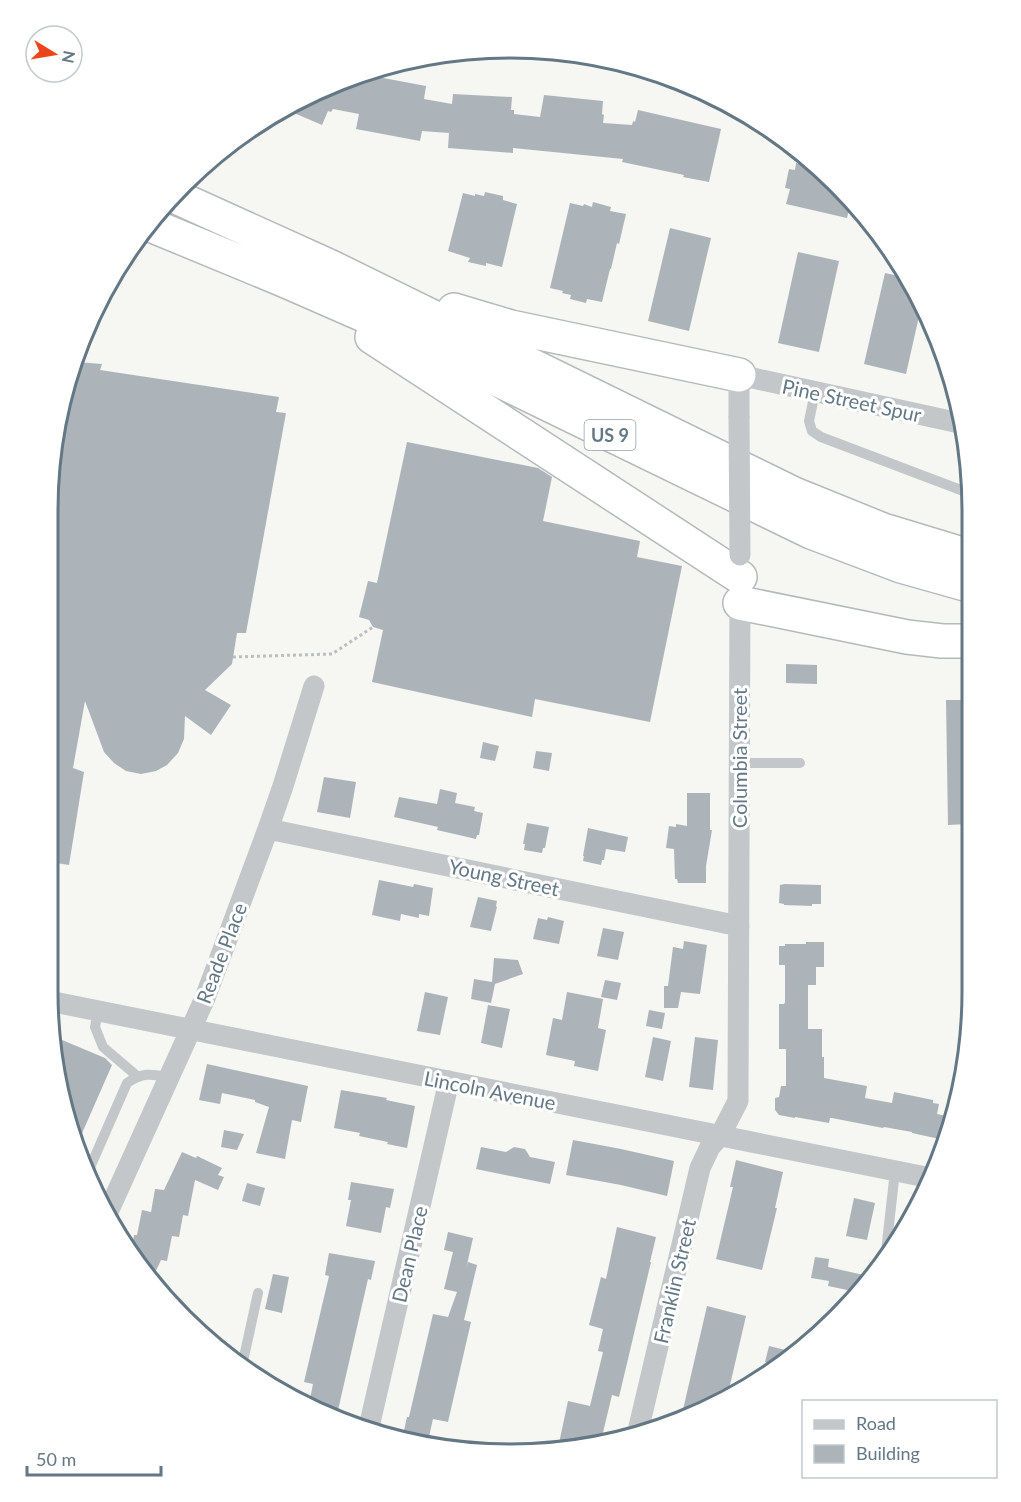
<svg xmlns="http://www.w3.org/2000/svg" width="1021" height="1502" font-family="Lato,sans-serif">
<rect width="100%" height="100%" fill="#f6f6f2"/>
<!-- building -->
<path fill="#acb4b9" d="M362,74L426,86L424,99L452,104L453,94L512,97L511,110H514V114L540,117L544,95L603,101L602,114L604,115L603,123L632,125L633,121L635,122L638,110L721,129L709,182L683,177L684,175L622,162L623,159L513,148V153L448,148L449,133L422,131L420,141L356,129L359,114L333,109L331,112L328,111L322,125L294,113L295,104L333,83Z
M801,154L837,183L851,200L847,218L786,204L790,189L785,188L789,169L795,170L796,163L799,164Z
M485,192L503,196V200L517,204L502,267L486,263V266L468,262L470,258L448,251L463,193L475,196V194L484,196Z
M593,202L611,207L610,211L626,214L619,244L617,243L611,269H610L602,302L587,299L586,303L570,299L571,295L562,293L563,291L550,288L570,203L583,206L584,204L592,207Z
M670,228L711,238L689,331L648,321Z
M798,252L839,261L819,352L778,343Z
M885,273L908,278L922,303L906,374L864,364Z
M77,362L102,364L100,370L279,397L276,412L286,413L246,633H237L232,664L205,690L231,705L211,735L185,716L184,739L178,753L167,765L156,771L141,774L126,771L114,763L104,752L85,701L73,768L84,772L69,865L50,862L56,447L64,398Z
M407,442L538,468L552,477L543,521L640,541L637,557L682,566L650,722L535,699L532,717L372,682L383,630L373,627L369,620L359,617L368,581L377,583Z
M786,664L817,665V684L786,683Z
M946,700H970L968,824L948,825Z
M483,742L499,746L495,761L480,758Z
M536,751L552,753L549,771L533,768Z
M324,777L356,782L350,818L317,812Z
M440,789L457,793L455,803L475,807L474,811L483,813L479,835H477L476,839L437,830L438,827L394,817L399,797L437,804Z
M687,793H710V830H712L706,866V883H678L677,879H675L674,849L666,848L669,826L676,827V824L687,826Z
M527,823L549,827L545,848H543L542,853L524,850L525,844H523Z
M588,828L628,837L625,852L606,849L604,860H602L601,865L583,861L584,856H583Z
M379,880L413,887L414,884L433,888L429,916L419,914V918L401,914L400,921L372,915Z
M785,884L821,885V904H812V906L784,905V904L779,903L780,885Z
M478,897L497,901L496,906L497,907L491,931L470,927Z
M548,917L564,921L559,944L533,939L538,918L547,920Z
M603,928L624,932L618,960L597,956Z
M684,941L707,945L700,994L681,992L678,1008H664V986H668L673,947L683,949Z
M806,942H824V967H816V985H808V1029H822V1057H824V1078L867,1086L865,1098L892,1103L894,1092L933,1100V1103L939,1104L937,1114L952,1117L944,1140L912,1133V1132L884,1127L883,1128L832,1118H830L829,1123L795,1117V1118L779,1115L775,1110V1098L779,1097L781,1086H786V1049H779V1004H784L785,1002V965H779V946H785V944H806Z
M494,958L518,960L523,974L495,984L491,1003L471,999L474,979L492,982Z
M605,980L621,983L617,1000L601,997Z
M425,992L448,997L440,1035L417,1031Z
M567,992L603,999L598,1028L606,1030L598,1071L574,1066L575,1061L546,1055L553,1018L562,1020Z
M488,1005L510,1009L502,1048L481,1043Z
M649,1010L665,1013L662,1029L646,1026Z
M55,1037L105,1058L112,1065L76,1147L72,1140Z
M653,1037L671,1041L663,1081L645,1077Z
M695,1037L718,1040L713,1090L689,1087Z
M207,1064L308,1086L301,1122L292,1120L285,1159L256,1153L269,1107L255,1102V1100L222,1093L220,1104L199,1100Z
M341,1090L387,1098L386,1100L415,1106L407,1148L387,1144L388,1142L359,1136L360,1133L334,1128Z
M224,1130L244,1134L237,1150L221,1147Z
M573,1140L621,1149L674,1161L667,1196L621,1185L566,1175Z
M481,1147L506,1152L514,1147L525,1149L530,1157L555,1162L550,1184L476,1169Z
M182,1152L196,1158L197,1156L222,1168L218,1175L224,1177L218,1190L195,1180L188,1216L183,1215L179,1237L172,1236L167,1261L161,1260L153,1277L131,1253L134,1235H137L142,1210L151,1212L155,1189L164,1190Z
M736,1160L783,1172L775,1208H777L762,1270L716,1259L733,1187H730Z
M351,1182L394,1189L390,1208L386,1207L381,1233L346,1226L351,1200H348Z
M247,1183L265,1188L260,1206L242,1201Z
M854,1198L875,1203L867,1240L846,1236Z
M617,1227L656,1237L650,1262H651L619,1397L612,1395L600,1445L558,1448L568,1401L590,1406L603,1352L598,1351L603,1329L589,1325L601,1277L606,1279Z
M448,1232L473,1238L466,1269L468,1262L477,1265L464,1320L471,1322L448,1422L433,1419L428,1441L403,1435L407,1417H409L433,1314L448,1317L457,1292L444,1289L453,1252L444,1250Z
M329,1253L375,1261L371,1280L368,1279L336,1419L309,1404L313,1384L304,1382L329,1276L325,1275Z
M815,1257L829,1259L828,1267L868,1276L857,1292L828,1286L829,1281L811,1278Z
M273,1274L289,1277L282,1313L265,1309Z
M707,1306L746,1316L727,1398L682,1414Z
M769,1346L794,1352L777,1365L765,1362Z"/>
<g fill="none" stroke-linecap="round" stroke-linejoin="round">
<!-- highway casing -->
<g stroke="#b5b9bc" stroke-width="36">
<path id="highway" d="M174,196L331,267L794,494L883,530L972,557
M153,226L286,281L375,320L811,532L901,566L972,586
M454,310L511,327L739,375
M372,337L740,577
M740,603L907,637L942,641H971"/>
</g>
<!-- path -->
<path stroke="#bcbfc1" stroke-width="3" stroke-dasharray="3 3" stroke-linecap="butt" d="M233,657L332,654L373,627"/>
<!-- lane -->
<path stroke="#c3c7ca" stroke-width="10" d="M815,392L809,421L812,431L821,437L966,492
M739,763H800
M98,1011L95,1027L103,1047L137,1076
M88,1172L127,1083C143,1072 151,1074 168,1077
M886,1251L895,1171
M242,1366L258,1293"/>
<!-- street -->
<path stroke="#c3c7ca" stroke-width="21" d="M739,417V375L964,424
M268,829L739,926
M49,1001L931,1178
M108,1212L205,998L268,829L283,786L314,686
M369,1427L449,1081
M638,1431L700,1168L710,1147L720,1136L738,1101L740,592"/>
<!-- highway -->
<use href="#highway" stroke="#fff" stroke-width="33"/>
<!-- street-bridge -->
<path stroke="#c3c7ca" stroke-width="21" d="M739,417L740,555"/>
</g>
<g text-anchor="middle" dominant-baseline="central" stroke-width="6" stroke-linejoin="round" paint-order="stroke">
<!-- shield labels -->
<rect fill="#fff" stroke="#92a0aa" stroke-width="1.5" x="584.5" y="420" width="51" height="30" rx="4.5"/>
<g font-size="18" font-weight="bold" fill="#637785">
<text x="610" y="435">US 9</text>
</g>
<!-- street labels -->
<g font-size="20" fill="#637785" stroke="#fff">
<text transform="translate(852 400) rotate(12)">Pine Street Spur</text>
<text transform="translate(739 758) rotate(-90)">Columbia Street</text>
<text transform="translate(504 877) rotate(12)">Young Street</text>
<text transform="translate(221 953) rotate(-69)">Reade Place</text>
<text transform="translate(490 1090) rotate(11)">Lincoln Avenue</text>
<text transform="translate(409 1254) rotate(-77)">Dean Place</text>
<text transform="translate(674 1281) rotate(-77)">Franklin Street</text>
</g>
</g>
<!-- crop -->
<path d="M0 0H1021V1502H0ZM510 58H510A452 452 0 0 1 962 510V992A452 452 0 0 1 510 1444H510A452 452 0 0 1 58 992V510A452 452 0 0 1 510 58Z" fill="#fff" fill-rule="evenodd"/>
<path fill="none" stroke="#637785" stroke-width="3" d="M510 58H510A452 452 0 0 1 962 510V992A452 452 0 0 1 510 1444H510A452 452 0 0 1 58 992V510A452 452 0 0 1 510 58Z"/>
<!-- legend -->
<rect x="802" y="1400" width="195" height="78" fill="#ffffff" stroke="#c1c9ce" stroke-width="1.5"/>
<rect x="814" y="1420" width="30" height="9" fill="#c3c7ca" stroke="#c1c9ce" stroke-width="1.5"/>
<text x="856" y="1430" font-size="18" fill="#637785">Road</text>
<rect x="814" y="1445" width="30" height="18" fill="#acb4b9" stroke="#c1c9ce" stroke-width="1.5"/>
<text x="856" y="1460" font-size="18" fill="#637785">Building</text>
<!-- north arrow -->
<g transform="translate(54 54) rotate(101)"><circle r="28" fill="#ffffff" stroke="#c1c9ce" stroke-width="1.5"/>
<path d="M0-4.5L10 22L0 15L-10 22Z" fill="#ec451b"/>
<text y="-9" font-size="16" font-weight="bold" text-anchor="middle" fill="#637785">N</text>
</g>
<!-- scale -->
<path d="M27 1466v9h134v-9" fill="none" stroke="#637785" stroke-width="3"/>
<text x="36" y="1466" font-size="18" fill="#637785" stroke="#ffffff" stroke-width="4.5" paint-order="stroke">50 m</text>
</svg>
